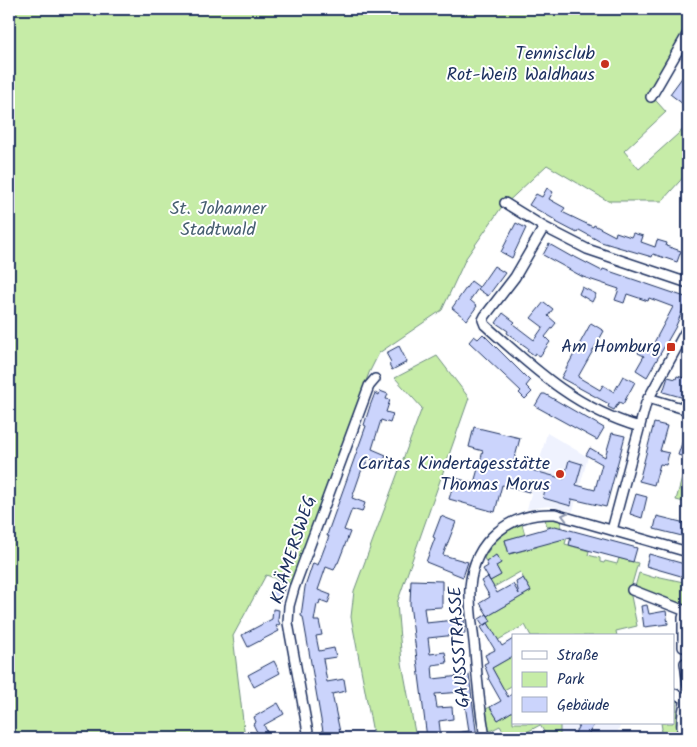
<svg xmlns="http://www.w3.org/2000/svg" width="697" height="747" font-family="Kalam,sans-serif">
<rect width="100%" height="100%" fill="#fff"/>
<filter id="ink" filterUnits="userSpaceOnUse"><feTurbulence type="fractalNoise" baseFrequency=".02" numOctaves="2"/><feDisplacementMap in="SourceGraphic" scale="10" xChannelSelector="R" yChannelSelector="G"/><feConvolveMatrix kernelMatrix="1 2 1 2 8 2 1 2 1" color-interpolation-filters="sRGB"/></filter>
<g filter="url(#ink)">
<!-- built -->
<path fill="#eff2fe" d="M547,433L588,457L573,511L549,506L527,509Z
M560,723H622L614,738H560Z"/>
<!-- green -->
<path fill="#c6eca7" stroke="#708e82" d="M9,9H688V24L649,93L666,112L624,151L639,169L688,125V172L662,201H608L547,165L501,208L466,258L442,310L379,353L369,373L291,584L266,575L233,636L245,738H9Z
M437,356L469,398L397,603L402,663L416,738H374L351,617L354,591L422,408L395,378Z
M685,467L688,468V503L676,500Z
M545,519L562,520L559,535L567,537L565,544L589,551L588,555L600,558V562L604,563L605,561L617,564L619,558L638,563L630,591L637,626L616,631L617,636H531L525,625L498,640L488,623V616L531,591L520,572L494,587L490,581L501,575L496,566L501,563L496,555L486,562L484,558C493,542 505,530 522,524L525,535L505,540L509,554L537,547V545L557,540L553,526L547,527Z
M639,573L655,578L656,576L688,583V606L635,587Z
M513,656V685L504,690L492,668Z
M673,698L677,700L676,725L679,738H659L654,734L659,733L662,729L661,723H673Z
M490,707L498,720L513,711V723H560V738H548L540,725L516,738H507L500,726L488,732L486,709Z"/>
<!-- building -->
<path fill="#cbd4fc" stroke="#1b2f5e" d="M684,75L688,78V108L670,94Z
M547,188L553,192L549,199L565,208L562,212L593,227L594,225L615,236L616,232L631,237L633,233L643,236L641,242L655,247L657,240L667,243L666,246L681,251L677,262L653,254L652,257L601,242L579,230L577,233L556,222L557,221L529,205L536,194L542,197Z
M516,223L526,228L512,258L501,252Z
M549,244L572,257L573,256L602,271L603,269L688,298L675,328L647,377L636,370L644,356L638,353L642,345L650,350L673,307L649,298L648,301L627,294L624,303L615,300L619,289L583,277L543,255Z
M494,266L505,273L488,296L478,289Z
M471,281L479,287L470,300L477,306L467,320L452,308Z
M582,287L596,294L592,302L579,294Z
M544,302L553,309L548,316L556,323L545,337L550,342L540,356L535,353L534,355L527,350L528,348L507,333L508,331L496,323L503,313L515,322L513,324L534,340L543,327L531,318Z
M591,323L604,331L578,377L600,390L603,385L614,392L623,376L635,382L623,404L619,402L614,410L608,407L609,404L561,378Z
M483,334L530,381L526,386L532,392L525,399L519,393L521,391L469,342L474,336L478,339Z
M399,346L407,362L392,370L389,364L391,362L386,353Z
M677,376L688,379V399L663,392L668,377L676,379Z
M380,391L388,394L386,399L390,400L386,412L393,414L390,423L381,420L372,449L386,455L383,464L368,458L364,470L362,469L352,498L365,503L362,512L352,509L344,530L350,532L338,563H337L334,570L326,567L318,590L331,595L328,603L320,600L319,605L317,604L314,621H319L322,635L316,636L319,651L334,648L336,657L323,659L327,682L344,679L346,691L332,694L340,732H339L340,738H330L329,736L324,737L303,617L301,616L305,587L313,563L318,565L329,536H327L328,532L366,426L364,425L370,406L375,393L379,395Z
M542,394H545L604,428L597,440L535,406Z
M654,423L667,426L660,451L669,453L666,465L660,464L654,485L639,481Z
M474,427L520,438L513,465L564,479L569,460L582,464L576,485L595,490L602,464L586,455L590,448L605,457L612,433L625,436L606,507L572,499L571,506L543,498L546,486L532,482L529,492L502,485L495,512L449,499L455,478L474,483L483,451L469,447Z
M687,428L688,429V458L678,455Z
M636,494L647,497L642,518L630,514Z
M441,516L456,522L443,555L468,562L463,577L426,562L435,538L433,537Z
M657,516L685,523L682,536L654,529Z
M555,526L637,548L633,562L569,545L571,537L509,554L505,540Z
M649,554L688,565V578L646,566Z
M496,555L501,563L496,566L501,575L490,581L483,569L488,566L486,562Z
M488,577L497,593L513,584L519,594L516,582L523,578L531,591L488,616L480,603L490,597L481,581Z
M276,580L282,582L280,587L284,589L279,602L268,598Z
M411,580L442,581V607L424,608L426,623L464,619L465,634L428,638L430,654L445,652L447,663L432,665L433,679L469,675L477,738H449V734L469,731L463,692L435,694L437,708L452,707L453,719L439,721L441,738H427L410,604Z
M647,605L649,614L666,611L668,624L644,627L641,606Z
M273,609L279,610L278,620L280,624L276,626L279,631L248,647L242,635L272,619Z
M487,614L491,621L488,623L502,646L513,639V656L492,668L508,697L513,693V711L498,720L490,707L501,701L488,678L489,677L484,664L488,662L485,655L495,650L481,627L488,623L483,625L479,619Z
M274,661L280,673L254,687L248,675Z
M278,703L284,714L264,725L269,736L260,738L253,724L256,722L254,717Z
M580,723H595L586,738H580L574,735Z"/>
<g fill="none" stroke-linecap="round" stroke-linejoin="round">
<!-- minor casing -->
<g stroke="#1b2f5e" stroke-width="12">
<path id="minor" d="M651,97L688,33
M505,203L544,227L587,249L688,283
M544,227L515,277L485,316L483,320L485,325C533,368 576,409 640,427
M648,398L688,410
M612,530L646,403L688,327
M632,590L688,612
M683,647V618L685,611
M685,663L688,685
M673,693L688,700
M309,738L288,623L289,606L294,588L369,386L375,379
M485,738C480,709 477,680 475,651C473,630 469,608 470,587C474,540 510,512 555,514L688,552
M683,738C680,722 683,708 688,693"/>
</g>
<!-- minor -->
<use href="#minor" stroke="#fff" stroke-width="9"/>
</g>
<!-- one-way arrows -->
<defs><path id="oneway-chevron" d="M-2-3.5L2.5 0L-2 3.5" fill="none" stroke-width="1.6" stroke-linecap="round" stroke-linejoin="round" transform="scale(1.25)"/></defs>
<use stroke="#8d97ae" href="#oneway-chevron" transform="translate(565 516) rotate(-166)"/>
</g>
<!-- markers -->
<g fill="#c8321e" stroke="#fff" stroke-width="2">
<circle cx="605" cy="64" r="5"/>
<rect x="666" y="342" width="10" height="10" rx="2.5"/>
<circle cx="560" cy="474" r="5"/>
</g>
<g text-anchor="middle" dominant-baseline="central" stroke-width="4" stroke-linejoin="round" paint-order="stroke">
<!-- poi labels -->
<g font-size="18" fill="#1b2f5e" stroke="#fff" text-anchor="end">
<text x="595" y="54">Tennisclub<tspan x="595" dy="21">Rot-Weiß Waldhaus</tspan></text>
<text x="661" y="347">Am Homburg</text>
<text x="550" y="464">Caritas Kindertagesstätte<tspan x="550" dy="21">Thomas Morus</tspan></text>
</g>
<!-- park labels -->
<g font-size="18" fill="#465e70" stroke="#fff">
<text x="218" y="209">St. Johanner<tspan x="218" dy="21">Stadtwald</tspan></text>
</g>
<!-- street labels -->
<g font-size="18" fill="#1b2f5e" stroke="#fff">
<text transform="translate(294 550) rotate(-72)">KRÄMERSWEG</text>
<text transform="translate(460 647) rotate(-94)">GAUSSSTRASSE</text>
</g>
</g>
<!-- margin -->
<rect width="697" height="747" fill="none" stroke="#fff" stroke-width="30"/>
<rect x="15" y="15" width="667" height="717" fill="none" stroke="#1b2f5e" stroke-width="2" filter="url(#ink)"/>
<!-- legend -->
<rect x="512" y="634" width="162" height="90" fill="#ffffff" stroke="#a4acbf"/>
<rect x="522" y="651" width="25" height="8" fill="#ffffff" stroke="#a4acbf"/>
<text x="557" y="660" font-size="15" fill="#1b2f5e">Straße</text>
<rect x="522" y="672" width="25" height="15" fill="#c6eca7" stroke="#a4acbf"/>
<text x="557" y="684" font-size="15" fill="#1b2f5e">Park</text>
<rect x="522" y="697" width="25" height="15" fill="#cbd4fc" stroke="#a4acbf"/>
<text x="557" y="710" font-size="15" fill="#1b2f5e">Gebäude</text>
</svg>
